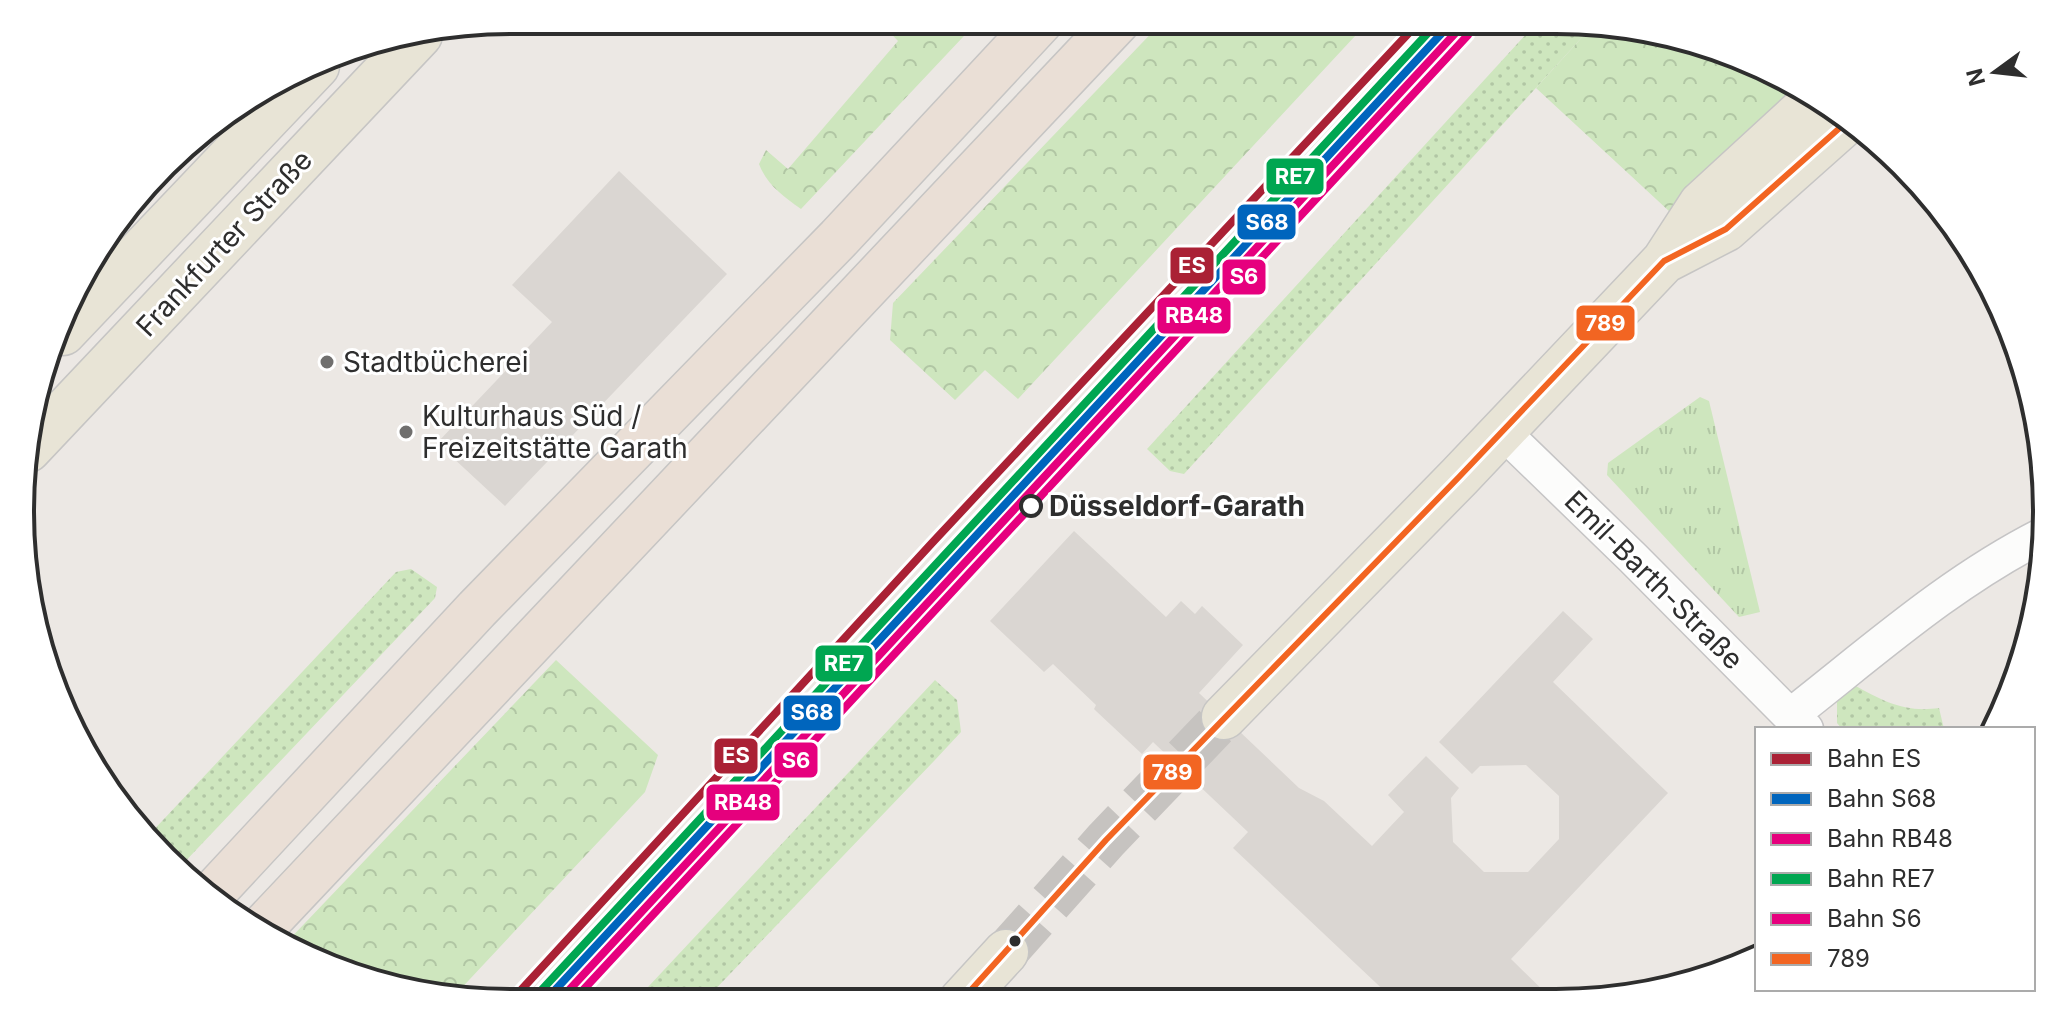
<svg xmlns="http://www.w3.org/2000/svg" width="2067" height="1023" font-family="Inter,sans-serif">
<defs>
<pattern id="grass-dots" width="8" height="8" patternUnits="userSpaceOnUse" patternTransform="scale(2)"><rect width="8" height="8" fill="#cee6be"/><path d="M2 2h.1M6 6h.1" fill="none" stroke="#b1c6a4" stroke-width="1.8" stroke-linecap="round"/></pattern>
<pattern id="forest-crowns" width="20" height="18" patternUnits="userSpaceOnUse" patternTransform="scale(2)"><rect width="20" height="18" fill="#cee6be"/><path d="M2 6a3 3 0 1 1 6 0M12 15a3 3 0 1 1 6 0" fill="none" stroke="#b1c6a4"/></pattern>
<pattern id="park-tufts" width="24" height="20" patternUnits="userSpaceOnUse" patternTransform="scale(2)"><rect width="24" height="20" fill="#cee6be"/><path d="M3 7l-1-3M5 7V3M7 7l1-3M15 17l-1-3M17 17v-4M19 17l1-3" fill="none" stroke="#b1c6a4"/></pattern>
</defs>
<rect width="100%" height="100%" fill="#ece8e4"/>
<!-- grass -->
<path fill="url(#grass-dots)" d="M1538,21L1595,23L1184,474L1170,471L1147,449Z
M411,569L437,587L435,598L178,869L164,859L148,836L396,572Z
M935,680L957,700L961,732L934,761L704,1001L634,1002Z
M1854,685C1883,701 1905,713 1939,708L1944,729H1842L1837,723V702Z"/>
<!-- forest -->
<path fill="url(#forest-crowns)" d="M878,20H979L801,209C783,196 767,185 759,164L766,150L788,169L898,41Z
M1163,21H1369L1018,399L985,370L955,400L890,340L893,303Z
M1595,23L1772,70L1797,89L1670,212L1536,88Z
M556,660L658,755L645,792L455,995L295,953L284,945Z"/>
<!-- park -->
<path fill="url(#park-tufts)" d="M1700,397L1709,401L1760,612L1739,617L1607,475L1608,463Z"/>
<!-- plaza -->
<path fill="#dad6d2" d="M619,171L727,274L505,506L437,443L552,322L512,285Z
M1074,531L1166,617L1181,601L1195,614L1202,606L1243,645L1199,693L1299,788L1324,801L1372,846L1404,812L1388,795L1426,756L1459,788L1451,798L1453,842L1484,872H1528L1559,839V796L1526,765L1480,766L1472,774L1439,742L1563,611L1593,639L1553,682L1668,793L1511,959L1552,999H1479L1474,994L1469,999H1393L1233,848L1248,832L1173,761L1153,742L1142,754L1096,711L1094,709L1096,705L1053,664L1044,672L990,621Z"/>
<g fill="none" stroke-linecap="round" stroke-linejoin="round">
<!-- major-tunnel -->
<path stroke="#c6c3c0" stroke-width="44" stroke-dasharray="44 22" stroke-linecap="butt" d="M1006,952L1106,840L1224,717"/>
<!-- minor casing -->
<g stroke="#c5c4c5" stroke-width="37">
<path id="minor" d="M1502,431L1633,558L1790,716L1806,729
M1790,716C1872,652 1951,581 2045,534"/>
</g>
<!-- major casing -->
<g stroke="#c6c5c4" stroke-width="47">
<path id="major" d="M1666,260L1726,229L1843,125
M63,333L317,66
M28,450L420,35
M1224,717L1459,477L1664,261L1701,204L1813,101
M961,1001L1006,952"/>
</g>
<!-- highway casing -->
<g stroke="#c6c5c4" stroke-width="47">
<path id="highway" d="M212,894L477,609L839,238L1041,21
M261,929L1118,21"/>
</g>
<!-- minor -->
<use href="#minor" stroke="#fcfcfb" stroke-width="34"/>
<!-- major -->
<use href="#major" stroke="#e8e4d6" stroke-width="44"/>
<!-- highway -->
<use href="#highway" stroke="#eadfd6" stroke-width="44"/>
<!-- bus-1 casing -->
<g stroke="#fff" stroke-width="12">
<path id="bus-1" d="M961,1001L1106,840L1459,477L1664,261L1726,229L1843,125"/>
</g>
<!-- bus-1 -->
<use href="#bus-1" stroke="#f26522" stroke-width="6"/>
<!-- rail-1 casing -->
<g stroke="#fff" stroke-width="14">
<path id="rail-1" d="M510,1002L932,543L1420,21"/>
</g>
<!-- rail-2 casing -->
<g stroke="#fff" stroke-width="14">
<path id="rail-2" d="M544,1002L1453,21"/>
</g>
<!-- rail-3 casing -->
<g stroke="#fff" stroke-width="14">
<path id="rail-3" d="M558,1002L1460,28"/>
</g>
<!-- rail-4 casing -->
<g stroke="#fff" stroke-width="14">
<path id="rail-4" d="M537,995L1439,21"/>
</g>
<!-- rail-5 casing -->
<g stroke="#fff" stroke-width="14">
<path id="rail-5" d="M572,1002L1468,35"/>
</g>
<!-- rail-1 -->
<use href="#rail-1" stroke="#aa2135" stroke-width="8"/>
<!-- rail-2 -->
<use href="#rail-2" stroke="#0065bd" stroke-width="8"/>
<!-- rail-3 -->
<use href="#rail-3" stroke="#e5007d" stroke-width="8"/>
<!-- rail-4 -->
<use href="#rail-4" stroke="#00a651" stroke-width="8"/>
<!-- rail-5 -->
<use href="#rail-5" stroke="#e6007e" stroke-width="8"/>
</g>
<!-- markers -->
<g fill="#706f6e" stroke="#fff" stroke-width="3">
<circle cx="327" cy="362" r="8"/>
<circle cx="406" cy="432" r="8"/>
</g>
<circle fill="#fff" stroke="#2e2e2e" stroke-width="4" cx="1031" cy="506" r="10"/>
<circle fill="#2e2e2e" stroke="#fff" stroke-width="3" cx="1015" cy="941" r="7"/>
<g text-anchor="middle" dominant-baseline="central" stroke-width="6" stroke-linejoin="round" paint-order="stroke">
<!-- street labels -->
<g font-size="28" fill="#2e2e2e" stroke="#fff">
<text transform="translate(224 243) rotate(-47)">Frankfurter Straße</text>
<text transform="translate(1654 580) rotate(45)">Emil-Barth-Straße</text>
</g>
<!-- poi labels -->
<g font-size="28" fill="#2e2e2e" stroke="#fff" text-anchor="start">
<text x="343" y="362">Stadtbücherei</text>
<text x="422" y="416">Kulturhaus Süd /<tspan x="422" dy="32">Freizeitstätte Garath</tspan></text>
</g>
<!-- stop labels -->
<g font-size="28" font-weight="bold" fill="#2e2e2e" stroke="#fff" text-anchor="start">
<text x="1049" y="506">Düsseldorf-Garath</text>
</g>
</g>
<!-- crop -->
<path d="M0 0H2067V1023H0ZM511 34H1556A477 477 0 0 1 2033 511V512A477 477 0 0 1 1556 989H511A477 477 0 0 1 34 512V511A477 477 0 0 1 511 34Z" fill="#fff" fill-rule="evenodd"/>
<path fill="none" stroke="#2e2e2e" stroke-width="4" d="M511 34H1556A477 477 0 0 1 2033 511V512A477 477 0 0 1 1556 989H511A477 477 0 0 1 34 512V511A477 477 0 0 1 511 34Z"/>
<g stroke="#fff" stroke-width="3">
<rect x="1265" y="157" width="60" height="39" rx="8" fill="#00a651"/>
<rect x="1236" y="203" width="61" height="38" rx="8" fill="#0065bd"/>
<rect x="1169" y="246" width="46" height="39" rx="8" fill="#aa2135"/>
<rect x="1221" y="258" width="46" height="38" rx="8" fill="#e6007e"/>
<rect x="1156" y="296" width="76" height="39" rx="8" fill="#e5007d"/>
<rect x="1575" y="304" width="61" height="38" rx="8" fill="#f26522"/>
<rect x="814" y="644" width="60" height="39" rx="8" fill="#00a651"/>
<rect x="782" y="694" width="60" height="38" rx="8" fill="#0065bd"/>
<rect x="713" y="737" width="46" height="38" rx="8" fill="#aa2135"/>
<rect x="773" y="741" width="46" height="38" rx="8" fill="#e6007e"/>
<rect x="1142" y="753" width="61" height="38" rx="8" fill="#f26522"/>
<rect x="705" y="783" width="76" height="39" rx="8" fill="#e5007d"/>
</g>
<g font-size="22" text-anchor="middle" font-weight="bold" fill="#fff">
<text x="1295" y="184">RE7</text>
<text x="1267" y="230">S68</text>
<text x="1192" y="273">ES</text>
<text x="1244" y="284">S6</text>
<text x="1194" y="323">RB48</text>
<text x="1605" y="331">789</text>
<text x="844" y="671">RE7</text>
<text x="812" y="720">S68</text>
<text x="736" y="763">ES</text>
<text x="796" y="768">S6</text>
<text x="1172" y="780">789</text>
<text x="743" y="810">RB48</text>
</g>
<!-- legend -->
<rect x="1755" y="727" width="280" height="264" fill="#ffffff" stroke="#ababab" stroke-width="2"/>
<rect x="1771" y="753" width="40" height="12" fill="#aa2135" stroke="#ababab" stroke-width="2"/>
<text x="1827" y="767" font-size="24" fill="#2e2e2e">Bahn ES</text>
<rect x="1771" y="793" width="40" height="12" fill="#0065bd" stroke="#ababab" stroke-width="2"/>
<text x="1827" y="807" font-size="24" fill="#2e2e2e">Bahn S68</text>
<rect x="1771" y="833" width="40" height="12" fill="#e5007d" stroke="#ababab" stroke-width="2"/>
<text x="1827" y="847" font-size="24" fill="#2e2e2e">Bahn RB48</text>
<rect x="1771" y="873" width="40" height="12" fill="#00a651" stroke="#ababab" stroke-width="2"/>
<text x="1827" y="887" font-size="24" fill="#2e2e2e">Bahn RE7</text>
<rect x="1771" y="913" width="40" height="12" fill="#e6007e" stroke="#ababab" stroke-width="2"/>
<text x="1827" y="927" font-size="24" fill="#2e2e2e">Bahn S6</text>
<rect x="1771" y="953" width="40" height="12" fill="#f26522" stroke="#ababab" stroke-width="2"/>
<text x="1827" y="967" font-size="24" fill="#2e2e2e">789</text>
<!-- north arrow -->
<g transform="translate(1995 72) rotate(255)" stroke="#ffffff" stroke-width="6" paint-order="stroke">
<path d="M0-6L14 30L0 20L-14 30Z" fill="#2e2e2e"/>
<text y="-12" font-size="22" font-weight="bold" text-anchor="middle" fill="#2e2e2e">N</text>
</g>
</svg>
